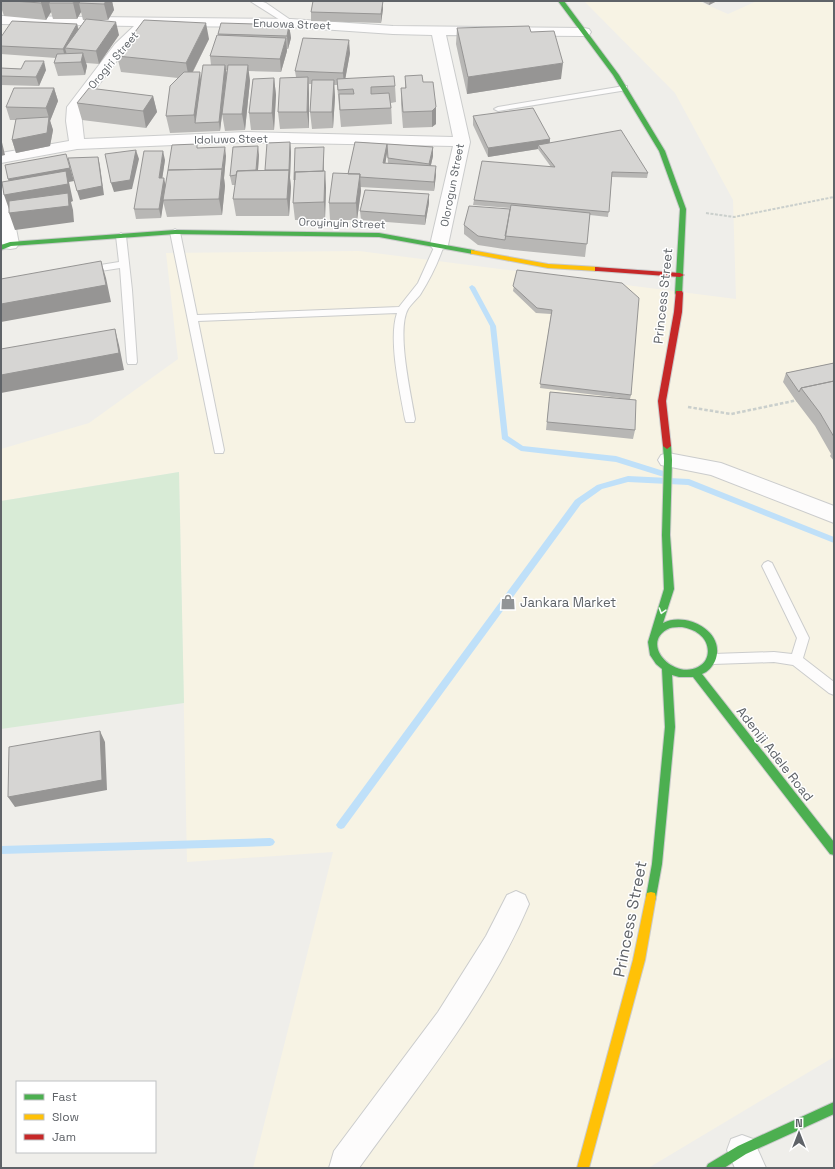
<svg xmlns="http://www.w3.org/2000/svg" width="835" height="1169" font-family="'Space Grotesk',sans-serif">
<rect width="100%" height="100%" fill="#efeeea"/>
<!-- commercial -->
<path fill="#f7f3e4" d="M584,1H698L728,14L757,1H834V1057L650,1167L639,1168H253L333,852L187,862L179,472L1,501V449L89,423L178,359L166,253L359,251L736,299L733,200L675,93Z"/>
<!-- green -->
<path fill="#d8ebd6" d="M179,472L184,703L1,729V501Z"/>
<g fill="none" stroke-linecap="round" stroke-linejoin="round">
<!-- stream -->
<path fill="#bfe0f9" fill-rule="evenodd" d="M472,285L475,287L496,326L508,436L523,446L616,456L670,473L671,475L670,477L667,478L616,462L521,451L502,439L490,326L469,287Z
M628,476L689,479L834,537V543L688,485L628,482L602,489L581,504L344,828L341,829L338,828L336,825L338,822L575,500L597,485Z
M270,838L273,839L275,842L273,845L270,846L1,854V846Z"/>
<!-- lane casing -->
<g stroke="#cbcccc" stroke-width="2">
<path id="lane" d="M250,1H260L266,3L295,23L294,25H288Z
M624,86H627V90L498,111L494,109L498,107Z
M175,229L180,232L197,315L399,307L418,283L436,243H442L444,245C438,263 430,279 420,295C416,300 411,304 408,309C396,330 411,394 415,419L414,422H406L405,419C400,391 388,340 397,313L198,321L224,450L223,453H215L170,232Z
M121,233L126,236L132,290L137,362L136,364H128L127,362L120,268L88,273L83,270L88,267L119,262L116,236Z
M768,561L772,563L809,638L803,658L834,682V695L829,693L793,665L774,662L713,664L709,663L707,659L709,655L713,654L774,652L792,654L797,638L762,566L764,563Z"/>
</g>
<!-- street casing -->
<g stroke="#cbcccc" stroke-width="2">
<path id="street" d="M1,16L291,19L393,26L584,28L589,29L591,32L589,35L584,36L446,35L470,142L448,245L445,249L439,250L433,249L430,245L453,146L247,142L77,149L1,163V153L69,141L66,121L67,107L115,44L134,26L1,24ZM149,26L291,27L393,34L432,35L453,137L247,132L84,139L82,121V107L125,50Z
M1,187L7,189L9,192L19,244L16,248L10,249L4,248L1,241Z
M668,453L721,463L834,506V523L711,475L661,465L658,460L661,455Z
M516,891L525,895L529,904C488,1001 420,1083 359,1168H329L334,1151L438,1012L486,936L507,895Z
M742,1135L753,1139L766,1168H735L727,1150L731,1139Z"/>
</g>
<!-- fast casing -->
<g stroke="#cacacb" stroke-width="2">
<path id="fast" d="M558,1H564L619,75L665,151L686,209L682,295H676L675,293L680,209L659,151L613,75Z
M175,230L379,233L473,250L477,252L473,254L379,237L175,234L11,246L1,250V245L10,242Z
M667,443L671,446L672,460L670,535L674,589L663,623C686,611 727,632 715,661C712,667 708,672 702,674L834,842V855L830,854L693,677H679L672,675L675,727L662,864L656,897L655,901L651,902L647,901L646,897L652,864L665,727L662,669L656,664L650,655L648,642L664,589L662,535L664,460L663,446ZM682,627C688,628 694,630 699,634C710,642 712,660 698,667C673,680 638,642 670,628C673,627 678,627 682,627Z
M834,1102V1114L746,1154L724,1168H706L708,1164L738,1146Z"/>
</g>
<!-- slow casing -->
<g stroke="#cacacb" stroke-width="2">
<path id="slow" d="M471,250L548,264L598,267L602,269L598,271L548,268L473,254H471Z
M651,892L655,893L656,897L645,960L589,1168H577L633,960L646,897L647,893Z"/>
</g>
<!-- jam casing -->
<g stroke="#cacacb" stroke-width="2">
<path id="jam" d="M595,267L680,273L684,275L680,277L598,271H595Z
M676,291H682L683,293L682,312L666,401L671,446L667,449L663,446L658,401L674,312Z"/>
</g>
<!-- path-far1 -->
<path stroke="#cacfcc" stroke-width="2" stroke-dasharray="3 1.5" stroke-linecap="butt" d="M706,213L734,217L834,197"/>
<!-- path -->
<path stroke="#cacfcc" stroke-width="2.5" stroke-dasharray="3.5 2" stroke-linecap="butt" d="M688,407L731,414L798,400"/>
<!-- lane -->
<use href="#lane" fill="#fdfcfc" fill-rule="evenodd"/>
<!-- street -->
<use href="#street" fill="#fdfcfc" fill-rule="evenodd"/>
<!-- fast -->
<use href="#fast" fill="#4caf50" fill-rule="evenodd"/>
<!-- slow -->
<use href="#slow" fill="#ffc107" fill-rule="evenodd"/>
<!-- jam -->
<use href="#jam" fill="#c62828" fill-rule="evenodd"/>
</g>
<!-- wall -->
<path fill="#b8b7b5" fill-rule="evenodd" d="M1,1H112L114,10L108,20H90L119,35L99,64L86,63L87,66L85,75L58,76L54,63L56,58L1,54V37L77,24L79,30L86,20H83L81,12L77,19H53L51,12L46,20L4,16L1,7Z
M701,1H717L709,5Z
M383,9L381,23L311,21V12Z
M289,25L291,38L288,49H287V51L281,72L248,71L250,81L245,130L225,131L222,114L228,70H226L227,74L220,131L170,133L166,116L178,78L121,72L117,56L209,39L193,72L201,80L211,65L210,56L218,35V34Z
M457,28L531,32L561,79L467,94L456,44Z
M350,53L345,79L395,86L396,102L391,103L392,124L341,127L337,85H334L335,97L333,128L312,129L310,112L312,84H309V128L280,129L278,112L296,77L295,71Z
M1,65L2,68L46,70L39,86L1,85Z
M405,76L423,82L436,107V124L432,127L403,128L401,104V88H405Z
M274,78L276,95L274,130H251L249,113Z
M54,88L58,101L50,121L53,130L50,146L16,153L12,140L16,120H10L6,107Z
M153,96L157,112L146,128L82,120L77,103Z
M473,116L550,139V143L648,173L647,178L612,177L608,217L590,215L585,257L504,249L478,245L464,234V225L510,209V208L473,205L474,200L551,167L538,149L488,157L473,125Z
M290,142L291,152L290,178L291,187L289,216H236L233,199L235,185H232L230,176L259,155L258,170H265Z
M355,142L433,147V156L431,165L436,175L434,191L360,187L361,191L357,220H330L329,203L348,174ZM387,153L388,163H385Z
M198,148L226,156L224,178L225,186L222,215L167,217L163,201L161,218L136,219L134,209L165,160L162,178L165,186Z
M324,156V171L326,188L325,219L295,220L293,203L294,186V180Z
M429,194V203L425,225L361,220L360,211Z
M517,270L631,395L630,399L635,430L633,439L546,430L550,392L628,399L540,388L551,314L536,313L513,291Z
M834,363V461L830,456L831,454L815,426L796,401L783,382L786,373Z"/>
<!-- shaded-wall -->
<path fill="#969594" d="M43,1H50L49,3L51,12L46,20L41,3Z
M74,1H87L79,3L81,12L77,19L73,3Z
M106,1H112L114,10L108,20L104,4Z
M383,1V9L381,23V14Z
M710,1H717L709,5Z
M116,22L119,35L99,64L96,51Z
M206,23L209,39L189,79L186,63Z
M77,24L79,33L65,48L67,55L65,58L63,49Z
M289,25L291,38L288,49L287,36Z
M286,38L287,51L281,72L280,59Z
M349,40L350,53L344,86L343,73Z
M83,53L87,66L85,75L81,62Z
M44,61L46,70L39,86L36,77Z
M563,63L561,79L467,94L468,77Z
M225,65L227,74L220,131L219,122Z
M248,65L250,81L245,130L242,114Z
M200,72L202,88L195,123L194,115Z
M308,77L309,94V128L307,112Z
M274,78L276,95L274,130L272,113Z
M334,80L335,97L333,128L332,112Z
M54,88L58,101L50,121L46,108Z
M153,96L157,112L146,128L143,111Z
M436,107V124L432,127V111Z
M49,117L53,130L50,146L16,153L12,140Z
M1,138L5,155L1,156Z
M550,139L549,148L538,145V149L488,157V148Z
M290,142L291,152L290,178L291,187L289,216L287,199Z
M387,144V153L384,172L383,163Z
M258,146L259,155L257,184L256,175Z
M225,147L226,156L224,178L225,186L222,215L219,199Z
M324,147V188L323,179Z
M433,147V156L429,173V164Z
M136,150L139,159L132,189L114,192L111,183Z
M163,151L165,160L161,187L159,178Z
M98,157L100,166L104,195L80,200L77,191Z
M436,166V175L434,191V182Z
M70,167L74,181L69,182L73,201L71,202L73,210L74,222L15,230L9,213L10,212L4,195L12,192L8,179Z
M325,171L326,188L325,219L324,202Z
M360,174L361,191L357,220L356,203Z
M164,178L166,187L161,218L159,209Z
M429,194V203L425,225V216Z
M101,261L106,278L111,302L1,322V304Z
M115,329L119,345L124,370L1,393V375Z
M100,731L105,742L107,790L15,807L8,797Z"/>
<!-- building -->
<path fill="#d6d5d3" stroke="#969594" d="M13,1H43L41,3Z
M50,1H74L73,3H49Z
M81,1H106L104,4L79,3Z
M313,1H383L381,14L311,12Z
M86,19L116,22L96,51L65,48Z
M144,20L206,23L186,63L117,56Z
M12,21L77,24L63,49L1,46V37Z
M221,23L289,25L287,36L218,34Z
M529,26L531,32L554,31L563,63L468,77L457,28Z
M217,35L286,38L280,59L210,56Z
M303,38L349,40L343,73L295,71Z
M83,53L81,62L54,63L57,54Z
M25,61H44L36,77L1,76V68L21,69Z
M203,65H225L219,122L195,123Z
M228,65H248L242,114H222Z
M184,72H200L194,115L166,116L170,86Z
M422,75L423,82H433L436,107L432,111L403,112L401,88H406L405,76Z
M394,76L395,86L371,87V94L389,93L391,108L340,110L339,94H354L353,89L338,90L337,79Z
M308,77L307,112H278L280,78Z
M274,78L272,113H249L253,79Z
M312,80H334L332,112H310Z
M14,88H54L46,108L6,107Z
M89,88L153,96L143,111L77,103Z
M533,108L550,139L488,148L473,116Z
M49,117L47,133L12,140L16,119Z
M621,130L648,173L612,172L609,212L474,200L482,161L555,167L538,145Z
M290,142L289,170H265L267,143Z
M355,142L387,144L433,147L429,164L388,158L387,144L383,163L436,166L434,182L360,177V174H348Z
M197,144V148L225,147L222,169L168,170L172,145Z
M258,146L256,170L237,171L236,175L230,176L233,147Z
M324,147L323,171L295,172V180H294L295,148Z
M136,150L130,180L111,183L105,154Z
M144,151H163L159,178H164L159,209H134Z
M66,154L70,168L8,179L5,165Z
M98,157L102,186L77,191L68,158Z
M222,169L219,199L163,200L168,170Z
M289,170L287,199H233L237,171Z
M66,171L68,184L4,195L2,182Z
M325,171L324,202L293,203L295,172Z
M333,173L360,174L356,203H329Z
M365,190L429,194L425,216L360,211Z
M68,193L69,206L9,213V201Z
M511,205L590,213L587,244L505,236Z
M469,206L510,209L505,240L478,236L464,225Z
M101,261L106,285L1,304V279Z
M517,270L622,283L639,298L631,395L540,384L552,310L537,308L513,286Z
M115,329L119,353L1,375V349Z
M834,363V381L801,388L799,392L786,373Z
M834,381V437L820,413L801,388Z
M550,392L636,400L635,430L547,422Z
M100,731L102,780L8,797L9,747Z"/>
<!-- one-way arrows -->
<defs><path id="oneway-chevron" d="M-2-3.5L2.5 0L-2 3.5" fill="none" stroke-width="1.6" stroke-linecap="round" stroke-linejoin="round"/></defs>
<use stroke="#f6fbf6" href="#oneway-chevron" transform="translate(662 611) rotate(107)"/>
<!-- icons -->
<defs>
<g id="shop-bare" transform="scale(1.2)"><path d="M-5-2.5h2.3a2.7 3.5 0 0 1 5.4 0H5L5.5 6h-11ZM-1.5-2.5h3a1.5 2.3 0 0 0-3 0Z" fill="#919496" stroke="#fff" stroke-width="2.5" paint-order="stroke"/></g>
</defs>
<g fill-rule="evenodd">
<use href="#shop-bare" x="508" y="602"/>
</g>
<g text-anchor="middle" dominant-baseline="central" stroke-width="3" stroke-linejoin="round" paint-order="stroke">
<!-- far-street labels -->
<g font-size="11" fill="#5f6368" stroke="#fff">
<text transform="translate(292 24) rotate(2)">Enuowa Street</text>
<text transform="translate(113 60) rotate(-50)">Orogiri Street</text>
<text transform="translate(231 139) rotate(-1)">Idoluwo Steet</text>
<text transform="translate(452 185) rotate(-79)">Olorogun Street</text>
<text transform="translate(342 223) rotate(2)">Oroyinyin Street</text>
</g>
<!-- street labels -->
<g font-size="13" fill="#5f6368" stroke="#fff">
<text transform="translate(663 296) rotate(-84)">Princess Street</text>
<text transform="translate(775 754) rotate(52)">Adeniji Adele Road</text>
</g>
<!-- poi labels -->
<g font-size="13" fill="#5f6368" stroke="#fff" text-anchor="start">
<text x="520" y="602">Jankara Market</text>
</g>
<!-- near-street labels -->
<g font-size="16" fill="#5f6368" stroke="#fff">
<text transform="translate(630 919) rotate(-79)">Princess Street</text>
</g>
</g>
<!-- border -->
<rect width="835" height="1169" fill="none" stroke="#5f6368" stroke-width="4"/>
<!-- legend -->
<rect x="16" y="1081" width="140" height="72" fill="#ffffff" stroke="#bfc1c3"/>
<rect x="24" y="1094" width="20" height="6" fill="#4caf50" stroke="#bfc1c3"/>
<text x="52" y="1101" font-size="12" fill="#5f6368">Fast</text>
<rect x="24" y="1114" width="20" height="6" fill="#ffc107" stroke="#bfc1c3"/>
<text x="52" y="1121" font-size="12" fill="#5f6368">Slow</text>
<rect x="24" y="1134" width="20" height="6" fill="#c62828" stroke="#bfc1c3"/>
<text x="52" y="1141" font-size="12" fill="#5f6368">Jam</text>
<!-- north arrow -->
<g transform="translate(799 1133)" stroke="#ffffff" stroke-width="3" paint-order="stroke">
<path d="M0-3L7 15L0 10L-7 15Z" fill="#5f6368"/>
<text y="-6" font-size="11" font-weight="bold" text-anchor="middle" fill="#5f6368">N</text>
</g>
</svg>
